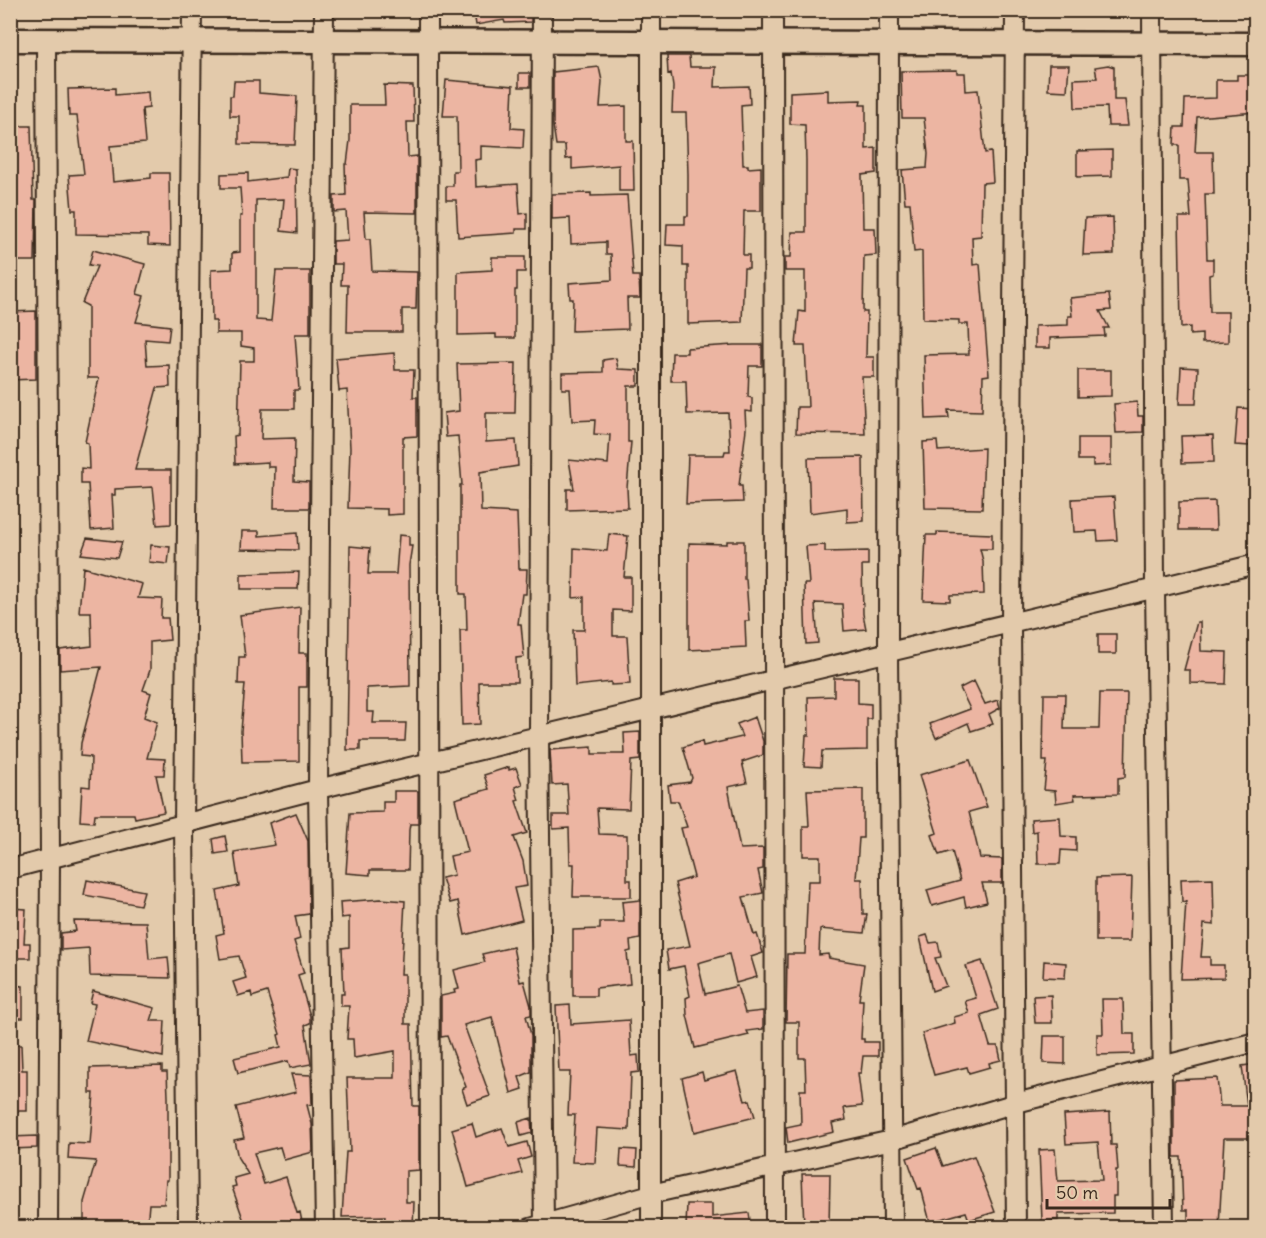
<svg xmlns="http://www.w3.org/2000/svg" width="1266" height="1238" font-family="Delius,sans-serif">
<rect width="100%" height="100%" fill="#e3caab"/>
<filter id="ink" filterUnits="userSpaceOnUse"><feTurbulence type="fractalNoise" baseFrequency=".0167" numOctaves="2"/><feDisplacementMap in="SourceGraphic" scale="12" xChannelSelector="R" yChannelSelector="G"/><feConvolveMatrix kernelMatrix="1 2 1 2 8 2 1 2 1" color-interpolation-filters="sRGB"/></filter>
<g filter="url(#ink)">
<!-- building -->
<path fill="#ecb5a2" stroke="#3b2a1e" stroke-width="1.5" d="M487,10H531V22L505,23L504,20L476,25L474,12Z
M667,56H689L690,67H716L715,87L749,86L750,104L741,105L743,165H748V168L761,167V211H744L743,255H749V268H744L742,322L688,324V266H683V246L666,245L667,224H685V216H688V174L686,113H672L673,87L671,73L668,74Z
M1049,65H1069L1067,91L1048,90Z
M1108,65L1114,67V100H1125L1128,126H1108L1107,107L1075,108L1074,79L1097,78L1095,67Z
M599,67L602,81L600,107L626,106V141H633L634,191H619V165L572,169V158L566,159L565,145H556L553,125V72Z
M957,70V73H965L966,91L978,90L985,153L991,152L993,182L982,183L981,236L972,237L973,265L980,264L989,375L983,376L982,411L948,410L949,418L926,419L924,355L969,354L968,324H959V320L923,319L922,251L914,252L910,203H905L902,170L927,168L928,154L924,118H902L901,71Z
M519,73H530V87H519Z
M1237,75H1256V112L1197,117L1195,152H1213L1214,194H1205L1207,259H1213V274L1209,275L1210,312H1228V342L1202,343V334L1190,335V327L1181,328L1179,217H1191L1188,180H1179V145H1174L1175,127H1184L1185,99L1216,98V80H1237Z
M446,80L513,86L511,128L524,129L523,148L481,146V159L475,160L476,187L518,184L520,214L527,213V229H516V233L458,237L456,200H446V186H453V171H458L457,116H443Z
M234,81H259V93L297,96L295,145L239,144V116H230V96H233Z
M384,85L413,86L414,122H407L408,157L417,156V213L364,212L366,239H370L372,271L417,272L416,309H402V332H347L348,285H341L342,264H333V241L348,240L346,211L334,212V196L346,195L345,164H347L350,140V105H385Z
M115,88V95L148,92L149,108L142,109L145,143L110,146L113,182L151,178V173H169L170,246L148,245V235L76,234V210H72L69,175L84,174L77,116H69L68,89Z
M828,90V101L861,100L860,105H866V149L876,148V173L862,175L863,228H875L876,255L864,256L863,312H867L866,357H874V377H862L865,434L796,433L797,407H808L805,346H796L799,311L805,312V271H785V257H791L792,232H806V160L805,125L790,124V92Z
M10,126H31L33,200H36L35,261H10Z
M1112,150V176L1077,177V151Z
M288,168L296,169L297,233L281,231L284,199L256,200V320L271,321L276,271H310V334H295L299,390H294V409H262L261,439L295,438L294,481L309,482V508H274L275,467H268V462L235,464L234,436L238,435L240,361H254V348L241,346V333H216V321H212L211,270L232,269V253L240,252V216H242L240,188H221V174L248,173V182L287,177Z
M591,193V196L627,195L633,276H639L640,298H627L628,329L572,331L573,299H570L569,283L612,280L611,254H606V242L571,244L570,218L552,219V194Z
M1113,217L1114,254L1083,255L1085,218Z
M93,250L145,264L137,294L144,296L136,322L170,326L168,341L145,339L147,366L169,365L170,387L157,388L135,470H171V524L157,525L153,487L115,489V495H112L114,528L91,530L88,484H81V468L89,469L88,443L85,442L99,378H88V306L82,303L97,266L89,265Z
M492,257H525V272H517V290H515V338H496V334L458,335V272L492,270Z
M1109,294L1111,310L1100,311L1109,328H1104L1105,336L1050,338V348H1035V326L1068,325V316H1072L1070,298Z
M36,311V379L10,380V312Z
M734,345H762V366H749L748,397L752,398V412L745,411L746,429L739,486H742L743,502L686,504L688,455H724L725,451H730L728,413L687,414L686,381H671L672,353H687V348Z
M394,353L395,370H414L413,397H417V436L403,437V514L387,515V509L348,508L350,448L347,390L339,391L336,358Z
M616,358L618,369L638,370V386H628V442H631L627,488L628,508L567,510V489H574L569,460L608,464L610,435L594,434L595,420L572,421L570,389H562V373L603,372V360Z
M516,363L515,413H486V442L516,440L518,466L480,472L481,511L517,513L519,569H527L526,594H522L518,624H521L524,657L516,658L517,682H479L480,724L462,725L460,630H467L466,594H460V485H462L458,436L446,437L444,413L459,411L457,364Z
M1181,367L1198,368L1196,404H1179Z
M1078,370H1111V396L1078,397Z
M1137,402L1138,416H1143V432L1116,433L1114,404Z
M1238,408L1256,409V438H1250V446L1235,445Z
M1213,435L1214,462L1182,463L1181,436Z
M1078,438H1111V465L1093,466V460H1078Z
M937,441L938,451L984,448L982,509L925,508L923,442Z
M863,457L864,521L847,522V508L810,513L808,458Z
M1114,497L1117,540L1098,541L1097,531L1074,532L1072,499Z
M1215,501L1216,530H1179V502Z
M242,531H259V536L297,533L298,550L241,549Z
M937,532L992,534V549H980L983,561L984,594L950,595V601L923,600L926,535H937Z
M609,534L628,536L624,577H631V611L613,610V636H627L630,684L611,685V682L575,686L573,630H584V597L573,598L574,548L607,551Z
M399,535L409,536V546H412L409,565L410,686L367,688V712H374L373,723H406L405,741H360V750H347L350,546L370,548L368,574H396Z
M87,538L122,542L117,558L81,554Z
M727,541H744V579H746L749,621H745L746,647L689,650V543L727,544Z
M151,545L170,547L168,564L149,562Z
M825,545V552L868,551V565H862L863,614L866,629L844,631L842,604L815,603L818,643L806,644L804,584H809L806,546Z
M83,567L142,584L138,598L162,599L161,618H168L170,640L150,642V670L143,690L151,693L144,717L157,722L147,758L165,759L164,775H156L164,812L135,818L134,814H95L94,822L80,821L82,786L90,787L91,757L80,756L81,743L101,667L60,670V650L92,646L91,612H79Z
M299,572L298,589H241V574Z
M300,607L299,653H307V687H299V761L242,762L241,731L245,684H238L239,657H245L240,615Z
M1197,622H1200L1201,651L1227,652L1226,684L1190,683V670H1184Z
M1098,634H1116V654H1098Z
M834,678H858V703L871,704V719H867V750L822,751L821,767L804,766L806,735H809L808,697L834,696Z
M974,681L985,704L998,700L1000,708L989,714L993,724L971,731L968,723L936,738L930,724L970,709L960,688Z
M1100,693H1127L1125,777L1118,778V794L1074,795L1075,800L1056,803L1055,791L1044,790L1047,761H1043L1044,694H1065L1064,729H1099Z
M755,717L763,741V755L742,762L747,783L728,787L740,849L763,848V869L758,870L763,893L743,897L754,935L757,934L763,953L751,957L757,977L736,983L729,954L698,963L705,994L737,986L745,1013L763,1011V1029L747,1031L749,1035L695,1048L687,1015L686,998L690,996L684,966L669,969L666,950L690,946L675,883L694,877L681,828L687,827L678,801H670L668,785L690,782L692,778L683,747L702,741L703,746L742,737L737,724Z
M640,732V760L631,761L629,809L597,808L599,834L627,835V880H631V897H573L574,864H570L569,828L553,829V815H569L567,784L552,785L550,750L592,747V754H625L624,733Z
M970,760L987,807L969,812L980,858L1002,859V883H982L987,902L966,907L964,897L932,906L927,890L960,881L952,851L939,855L932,835L937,833L919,775Z
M509,767V770L516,768L522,784L515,787L519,800L516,801L527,833L514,837L523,861L527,886L514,888L522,920L465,935L458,901L450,903L442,878L454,875L450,856L468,852L455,799L489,789L484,775Z
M863,789V838H859L856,879H862L863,914H867L864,933L820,929L819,955L828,954L829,958L864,964L859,1000H863L861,1039H864V1042H878V1056H863L861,1073H858L862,1106L844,1108L846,1120L832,1123L834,1132L788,1143L786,1127L801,1124L800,1090H806L805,1058H799V1022H786L787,954H805L808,881H820V856H803V826H809L807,790Z
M394,791H418V824H410L409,830L408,870H370V875L346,873L350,813L383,812V802H394Z
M296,813L308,841L309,914L295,916L300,939L294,941L304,973L298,975L310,1016V1023L305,1025L311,1064L290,1068L288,1061L238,1073L234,1058L281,1047L278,1035L280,1034L267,992L252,997L251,992L238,996L233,982L246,978L239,956L220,959L216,935L224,933L217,891L239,886L234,852L275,845L269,823Z
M1060,817L1061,836L1076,837V851L1061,850L1060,864H1038L1037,831L1032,832L1031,819Z
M225,836L228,852L215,854L213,839Z
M1132,877L1130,941H1096V878Z
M1213,878L1214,925L1204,924L1201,957H1210V965H1224V978L1181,979L1186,901L1182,902L1181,879Z
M87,880L144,891L140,905L84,895Z
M381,899L405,901L401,974H405V1024H411L413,1106H419V1170L406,1171V1202H414L413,1227H384L385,1216L342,1217L346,1152H350L347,1078H395V1051L354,1058L353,1039H347L349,1006H341V994H344L342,948L349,947V917L341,918L340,902Z
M640,900V939L630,941L631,951L627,952L630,984L596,988V996H573V930L600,929V922H624L622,902Z
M10,908L26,909L24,943H30V958H10Z
M74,921L146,922L149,959L168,957L170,978L90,976L89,948L61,950V933L76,931Z
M927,935L930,943L938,942L941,957L935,958L946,986L932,991L920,937Z
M513,947L520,982L524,981L531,1006V1015L526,1016L531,1035V1072L519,1077L523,1089L511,1093L492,1017L464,1025L490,1096L467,1104L462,1089L466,1087L447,1036L441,1037V996L455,993L454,990L459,989L454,970L485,962L482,954Z
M982,961L998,1009L981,1015L990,1046H998L1001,1060L989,1063L990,1067L969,1073L967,1067L934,1075L922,1033L955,1023L954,1017L969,1013L965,1001L976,998L966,966Z
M1044,961L1066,963L1065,978L1043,977Z
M10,985L23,986V1018H10Z
M93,991L155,1008L151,1021H165L163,1057L86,1041L95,1004L90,1003Z
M1051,995L1052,1023H1035L1033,996Z
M1102,999H1123L1124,1034H1134V1054L1097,1055V1034H1103Z
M570,1005L571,1024L629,1020L631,1056L638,1055L639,1072L631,1073L629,1130L597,1128L595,1163L572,1162L575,1115H568L570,1072H559L556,1006Z
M1044,1036H1065V1064L1043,1063Z
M10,1045H21L22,1070H27V1111H10Z
M1256,1064V1105L1247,1106L1242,1066Z
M162,1066V1072H167L168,1097V1180H166L164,1204H149L147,1227H84V1202L96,1161L68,1159L69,1143L90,1144L94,1093H90V1068Z
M737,1071L745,1101L750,1100L755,1117L694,1132L682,1078L702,1072L704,1080Z
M291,1074L311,1075L312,1104L307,1105L312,1124L313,1152L284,1160L280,1147L254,1153L264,1184L286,1177L297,1213L300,1212L303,1227H246L232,1187L236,1186L234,1178L248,1174L238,1158L234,1140L244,1138L236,1107L296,1092Z
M1217,1078L1220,1106H1256V1138H1224L1219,1227H1188V1210H1183L1181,1157H1174V1080Z
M1110,1112L1111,1145H1116L1118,1170H1116V1196H1113V1213L1058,1214V1220L1042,1221L1039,1150L1055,1149L1058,1181L1102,1180L1098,1142L1066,1144L1064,1115Z
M531,1118L532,1133L521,1136L518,1122Z
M472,1123L476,1137L502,1128L509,1147L527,1142L531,1157L518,1161L522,1173L468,1187L452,1129Z
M37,1136V1148L10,1149V1137Z
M936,1148L943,1166L974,1156L995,1212L969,1220L966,1212L930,1222L921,1188L918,1189L907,1158Z
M621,1149L637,1150L636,1167L620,1166Z
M802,1174H830L829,1227H804Z
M687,1204H712V1217L749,1213L751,1227H686Z"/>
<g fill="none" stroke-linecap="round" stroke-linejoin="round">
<!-- minor casing -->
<g stroke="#3b2a1e" stroke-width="22">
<path id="minor" d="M324,10L318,789L325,1228
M428,10L430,1228
M542,10L539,735L544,1228
M773,10L775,1228
M889,10L888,653L893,1228
M1015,10L1011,625L1016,1228
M1152,10L1155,589L1164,1228
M46,39L50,858L48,1228
M10,869L318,789L1256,564
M188,1228L184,825L192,10
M530,1228L651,1194L892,1140L1016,1103L1256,1042
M651,1228V10"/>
</g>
<!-- tertiary casing -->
<g stroke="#3b2a1e" stroke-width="27">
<path id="tertiary" d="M10,40L1256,44"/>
</g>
<!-- minor -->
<use href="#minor" stroke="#e3caab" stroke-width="18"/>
<!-- tertiary -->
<use href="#tertiary" stroke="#e3caab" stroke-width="22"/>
</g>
</g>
<!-- margin -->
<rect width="1266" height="1238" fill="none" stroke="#e3caab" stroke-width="36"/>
<rect x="18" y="18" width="1230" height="1202" fill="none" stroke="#3b2a1e" stroke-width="2" filter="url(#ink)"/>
<!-- scale -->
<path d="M1047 1199v9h123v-9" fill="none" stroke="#3b2a1e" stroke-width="3"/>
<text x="1056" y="1199" font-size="18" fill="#3b2a1e" stroke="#e3caab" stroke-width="4.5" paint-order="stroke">50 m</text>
</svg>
